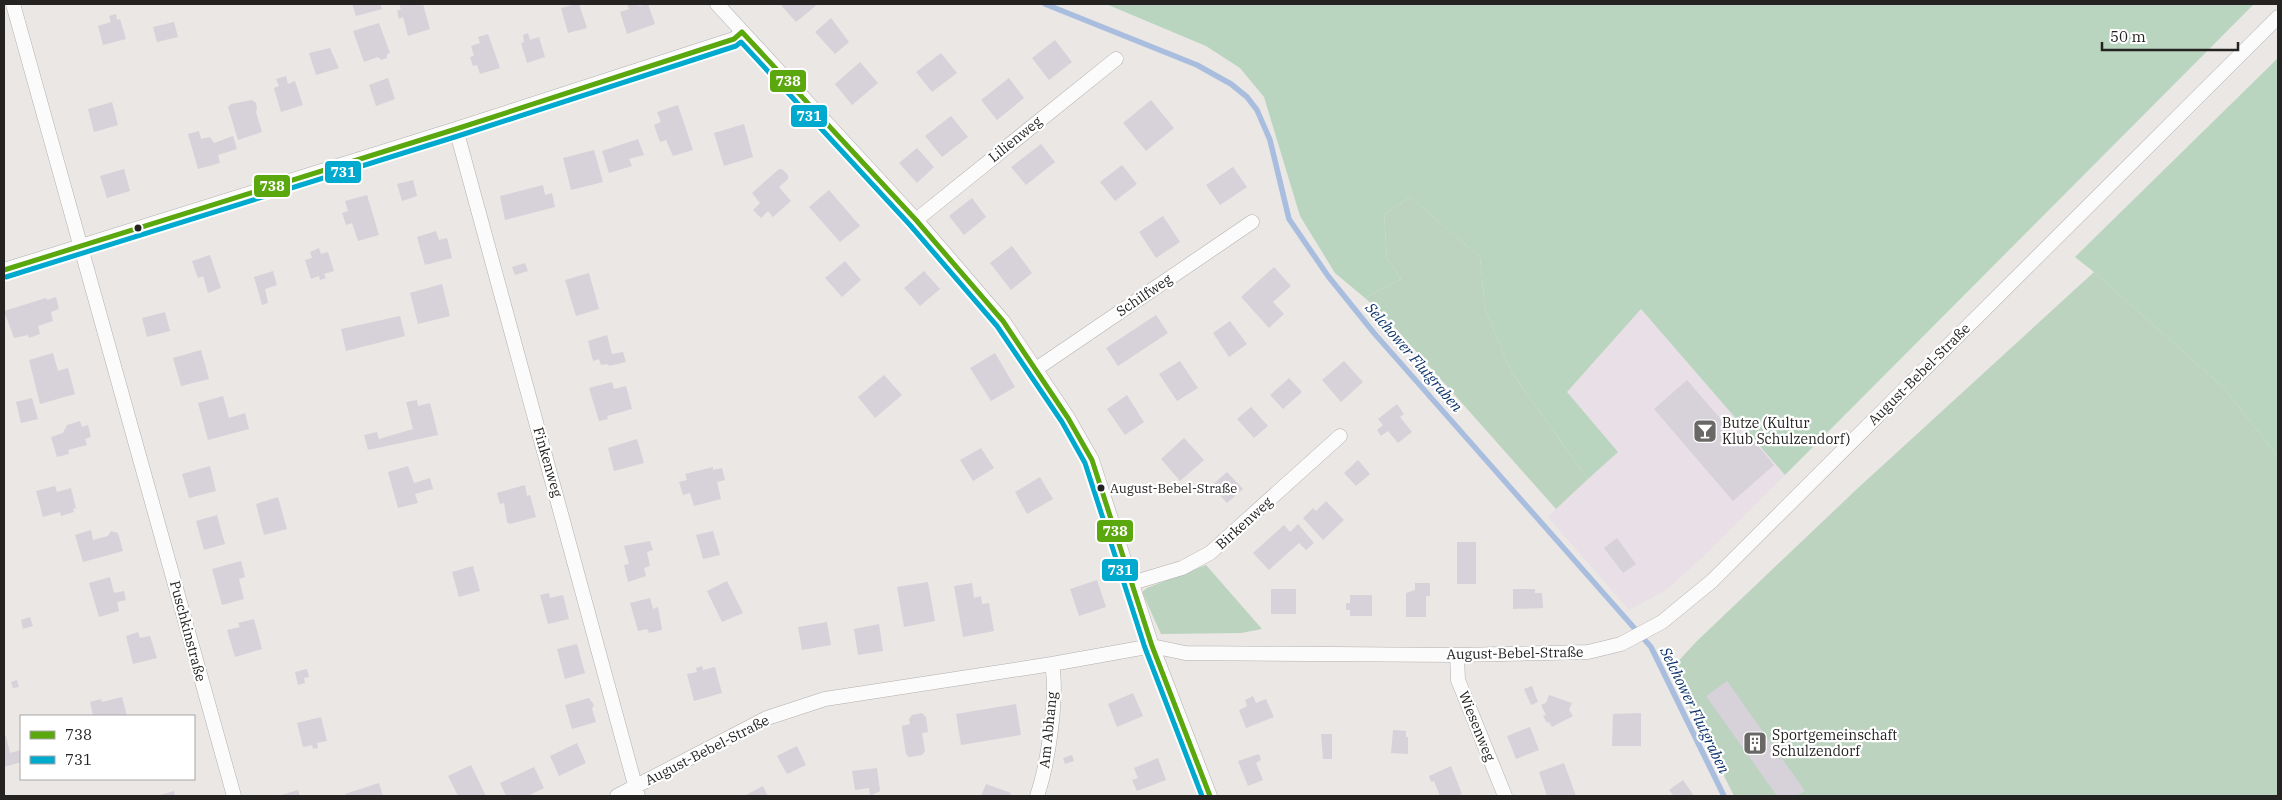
<svg xmlns="http://www.w3.org/2000/svg" width="2282" height="800" font-family="'IBM Plex Serif',serif">
<rect width="100%" height="100%" fill="#eae7e4"/>
<!-- commercial -->
<path fill="#e8dfe7" d="M1641,309L1785,475L1705,555L1666,590L1629,610L1548,517L1617,452L1567,392Z"/>
<!-- green -->
<path fill="#bbd3bf" d="M1410,197L1480,257L1485,309L1512,373L1588,479L1556,509L1383,314L1365,298L1401,279L1387,258L1384,215Z
M2094,272L2225,389L2278,457V796H1734L1671,669L1697,641L1858,488Z
M1206,565L1262,629L1241,633L1161,634L1142,592L1147,588Z"/>
<!-- forest -->
<path fill="#b9d5bf" d="M1106,4H2254L1785,475L1641,309L1567,392L1618,452L1588,479L1512,373L1485,309L1480,257L1410,197L1384,215L1387,258L1401,279L1365,298L1335,273L1300,216L1264,97L1240,68L1206,46Z
M2278,58V457L2225,389L2094,272L2075,257Z"/>
<g fill="none" stroke-linecap="round" stroke-linejoin="round">
<!-- stream -->
<path stroke="#a9bede" stroke-width="5.5" d="M1045,4L1197,65L1231,84L1247,97L1257,110L1270,140L1289,219L1328,276L1374,333L1651,647L1724,796"/>
</g>
<!-- building -->
<path fill="#d7d1da" d="M352,4H380L382,9L356,16Z
M399,4H423L430,29L408,36L403,17L399,19L397,11L401,9Z
M576,4H579L587,28L568,33L561,8Z
M627,4H638L639,6L648,4L655,24L627,34L620,12L629,9Z
M780,4H818L796,22Z
M116,14L117,20L120,19L126,39L103,45L98,26L111,22L109,16Z
M831,18L849,42L835,54L815,32Z
M174,22L178,37L157,42L153,27Z
M379,23L390,53L387,54V58L381,60L378,57L364,62L353,31Z
M528,33L530,40L539,37L545,57L527,63L521,43L524,42L523,35Z
M488,34L500,68L480,74L477,65L473,66L470,57L474,56L471,46L480,43L478,37Z
M1055,40L1072,62L1049,80L1032,58Z
M330,48L339,68L316,75L309,53Z
M941,53L957,73L932,92L916,72Z
M860,62L878,83L852,105L835,84Z
M286,76L288,84L295,81L303,105L281,112L274,88L279,86L276,79Z
M388,78L395,99L376,106L369,85Z
M1009,78L1024,98L997,120L981,100Z
M252,100L256,103L257,109L256,112L262,132L238,140L228,107L231,104Z
M1151,100L1174,128L1146,151L1123,123Z
M112,102L118,125L94,132L88,109Z
M678,105L693,150L673,156L666,140L660,142L654,125L661,122L657,112Z
M951,116L968,137L942,157L925,136Z
M744,124L753,157L724,166L714,133Z
M199,131L201,139L210,137L214,143L233,136L237,149L218,155L220,163L198,169L188,134Z
M638,139L644,155L629,159L632,166L609,173L602,151Z
M1041,144L1055,162L1026,185L1011,167Z
M917,148L934,167L917,183L899,163Z
M594,150L603,182L571,190L563,158Z
M1122,165L1137,184L1115,201L1100,182Z
M1233,167L1247,187L1220,205L1206,185Z
M124,169L130,191L107,198L100,176Z
M779,169H782L788,175V179L779,187L791,201L773,217L768,211L761,218L753,210L760,203L752,193Z
M413,180L417,196L402,201L397,184Z
M543,185L545,195L552,193L555,207L505,220L500,196Z
M829,190L860,226L840,242L809,207Z
M367,195L379,235L358,241L352,223L346,225L342,213L348,211L345,201Z
M972,198L986,217L964,235L949,216Z
M1163,216L1180,242L1156,258L1139,232Z
M436,231L439,240L447,238L452,258L425,265L417,237Z
M1012,246L1032,273L1011,290L990,263Z
M319,248L321,254L328,252L334,271L324,274L326,278L320,280L319,276L311,279L305,260L312,258L310,252Z
M210,255L221,288L208,293L203,276L198,278L192,261Z
M845,261L861,280L842,297L825,278Z
M525,263L528,271L515,275L512,267Z
M1274,267L1291,286L1273,302L1284,314L1269,328L1241,297Z
M273,271L277,285L265,289L268,303L262,305L254,277Z
M924,271L940,289L920,306L904,288Z
M589,273L599,309L576,316L565,280Z
M442,284L450,316L418,324L410,293Z
M56,297L59,309L51,312L53,321L38,326L40,334L29,338L28,335L14,338L4,311L46,298L47,300Z
M165,312L170,331L147,337L142,318Z
M1156,315L1168,333L1118,366L1106,348Z
M400,316L405,336L346,351L341,329Z
M1230,321L1247,344L1229,357L1213,333Z
M607,335L612,354L623,352L626,362L609,366L608,364L601,365L599,359L593,361L588,341Z
M201,350L209,379L181,386L173,358Z
M53,353L58,371L68,368L75,394L40,404L29,360Z
M995,353L1015,387L991,401L970,368Z
M1180,361L1198,388L1177,401L1159,374Z
M1344,361L1363,382L1341,402L1322,380Z
M884,375L902,395L875,418L858,397Z
M1289,378L1302,392L1283,409L1270,395Z
M1687,380L1742,444L1751,437L1774,465L1733,501L1654,409Z
M612,382L614,389L626,386L632,409L607,416L608,419L599,421L589,388Z
M1127,395L1144,422L1125,435L1107,409Z
M223,396L229,418L245,413L249,429L208,440L198,403Z
M32,398L38,419L21,423L16,402Z
M417,400L418,406L430,403L438,435L368,450L364,435L377,432L379,439L413,429L406,402Z
M1397,404L1404,414L1400,417L1412,432L1398,443L1388,431L1381,436L1377,430L1383,425L1378,419Z
M1251,407L1268,426L1254,438L1237,419Z
M80,421L82,427L88,425L91,437L85,439L87,445L68,450L69,454L57,457L51,437L63,433L67,425Z
M1184,438L1204,460L1180,481L1161,459Z
M637,439L644,463L614,471L608,448Z
M981,448L994,468L973,481L960,460Z
M1358,460L1370,474L1356,486L1344,473Z
M210,466L216,491L189,498L182,474Z
M408,466L414,483L430,478L433,489L415,494L418,503L398,508L388,472Z
M713,467V470L722,468L725,480L717,482L721,499L694,506L690,493L683,495L679,482L687,480L685,474Z
M1227,472L1243,489L1227,503L1211,486Z
M1040,477L1053,499L1027,514L1015,492Z
M525,485L527,496L530,495L536,517L510,524L507,522L504,503L500,504L497,493Z
M55,486L57,492L71,488L76,508L73,509L74,512L61,516L60,512L43,517L36,491Z
M278,497L287,529L264,535L256,504Z
M1326,501L1344,520L1323,540L1303,518L1313,508L1316,511Z
M217,515L225,544L204,550L196,521Z
M1298,524L1314,543L1306,550L1299,543L1269,570L1253,553L1284,525L1290,532Z
M91,530L93,540L108,536L111,531L118,533L123,551L83,562L75,535Z
M713,531L720,555L703,559L696,535Z
M1617,538L1636,564L1623,573L1604,548Z
M650,541L653,550L647,552L650,566L644,568L646,576L628,582L624,565L629,564L624,546Z
M1457,542H1476V584H1457Z
M241,561L245,577L239,579L244,599L222,605L212,569Z
M473,566L480,591L459,597L452,572Z
M110,577L114,593L124,591L126,600L117,602L119,611L99,617L89,583Z
M1097,580L1106,607L1079,616L1070,589Z
M727,581L743,613L722,622L707,591Z
M928,582L935,621L904,627L897,587Z
M972,583L974,598L981,596L982,604L989,603L994,631L963,637L954,586Z
M1415,583H1430V596H1426V617H1406V593L1415,590Z
M1271,589H1296V614H1271Z
M1513,589H1535V593H1542L1543,608L1513,609Z
M549,593L550,598L563,595L569,619L548,624L540,595Z
M1350,595H1372V616H1350V610H1346V603H1350Z
M650,598L653,609L658,607L662,630L649,633L647,629L638,631L630,603Z
M30,617L33,626L23,629L21,620Z
M254,619L262,649L235,657L227,630L240,627L238,623Z
M827,622L831,645L802,650L798,627Z
M879,624L883,651L858,655L854,629Z
M138,632L140,638L150,636L157,658L133,664L126,636Z
M577,644L585,673L565,679L557,649Z
M702,666L703,670L715,667L722,693L694,701L687,674L697,672L696,668Z
M307,669L309,677L304,678L305,683L298,685L295,672Z
M17,680L19,687L13,688L11,682Z
M1727,681L1805,791L1796,796H1777L1706,696Z
M1532,686L1538,702L1531,705L1524,689Z
M1133,693L1143,716L1117,727L1108,704Z
M1549,695L1572,703L1569,710L1573,716L1552,727L1549,722L1547,723L1543,716L1546,715L1541,705L1546,703Z
M1253,696L1256,703L1266,699L1274,717L1246,728L1239,710L1247,706L1245,700Z
M122,697L127,716H93L90,702L101,699L102,702Z
M589,698L594,705L592,709L596,722L572,729L565,705Z
M1016,704L1021,735L961,745L956,714Z
M922,713L926,717L928,732L922,733L925,751L922,755L909,757L906,754L902,728V726L910,724L909,719L912,715Z
M1641,713V746H1612L1613,714Z
M321,717L327,741L317,743L318,748L313,749L312,745L303,747L297,723Z
M1530,727L1539,750L1516,759L1507,736Z
M1393,730L1406,731V737H1408V754L1391,753Z
M1321,734H1332V759H1323Z
M6,736L10,753L21,750V762L4,767V737Z
M577,743L586,763L559,776L550,756Z
M797,746L806,765L787,774L777,756Z
M1259,754L1261,760L1256,763L1263,780L1248,786L1238,761Z
M1072,755L1074,761L1065,764L1063,758Z
M1158,758L1166,780L1137,791L1132,780L1138,778L1134,768Z
M1564,763L1576,796H1547L1539,772Z
M471,765L486,796H458L448,776Z
M1451,766L1462,794L1455,796H1440L1434,781L1431,782L1429,776Z
M534,767L544,788L528,796H506L500,783Z
M877,768L880,791L870,796L869,788L855,790L852,771Z
M1683,780L1694,796H1674L1669,790Z
M379,783L383,796H346L345,794Z
M986,784L1011,793L1010,796H981Z
M763,786L768,796H744Z
M298,790L300,796H278Z
M174,791L175,796H157Z"/>
<g fill="none" stroke-linecap="round" stroke-linejoin="round">
<!-- street casing -->
<g stroke="#b1afae" stroke-width="15">
<path id="street" d="M13,4L234,796
M717,4L916,220L1003,321L1068,418L1092,460L1152,646L1210,796
M456,129L638,796
M916,220L1116,59
M4,270L456,129L734,39L742,32
M1036,369L1252,222
M1132,583L1182,568L1210,553L1340,436
M1457,655L1458,680L1505,796
M617,796L767,718L825,699L1052,664L1152,646L1185,653L1457,655L1588,652L1621,644L1662,622L1712,581L2278,17
M1037,796C1048,764 1058,697 1052,664"/>
</g>
<!-- street -->
<use href="#street" stroke="#fcfbfb" stroke-width="14"/>
<!-- bus-1 casing -->
<g stroke="#fff" stroke-width="9">
<path id="bus-1" d="M4,270L456,129L734,39L742,32L916,220L1003,321L1068,418L1092,460L1152,646L1210,796"/>
</g>
<!-- bus-2 casing -->
<g stroke="#fff" stroke-width="9">
<path id="bus-2" d="M6,277L458,136L736,46L741,42L910,225L997,326L1062,422L1085,463L1145,648L1202,796"/>
</g>
<!-- bus-1 -->
<use href="#bus-1" stroke="#5ba70e" stroke-width="5"/>
<!-- bus-2 -->
<use href="#bus-2" stroke="#00a9ce" stroke-width="5"/>
</g>
<!-- icons -->
<defs>
<g id="bar-square" transform="scale(1.25)"><rect x="-9" y="-9" width="18" height="18" rx="4" fill="#6a6866" stroke="#fff"/><path d="M-6-5H6L.8 .8V4.5H3.5V6h-7V4.5H-.8V.8Z" fill="#fff"/></g>
<g id="building-square" transform="scale(1.25)"><rect x="-9" y="-9" width="18" height="18" rx="4" fill="#6a6866" stroke="#fff"/><path d="M-4-6H4V6H1V3H-1V6H-4ZM-2.5-4.3h1.7v1.8h-1.7ZM.8-4.3h1.7v1.8H.8ZM-2.5-1h1.7V.8h-1.7ZM.8-1h1.7V.8H.8Z" fill="#fff"/></g>
</defs>
<g fill-rule="evenodd">
<use href="#bar-square" x="1705" y="431"/>
<use href="#building-square" x="1755" y="743"/>
</g>
<!-- markers -->
<g fill="#252322" stroke="#fff" stroke-width="2">
<circle cx="138" cy="228" r="4.5"/>
<circle cx="1101" cy="488" r="4.5"/>
</g>
<g text-anchor="middle" dominant-baseline="central" stroke-width="4.5" stroke-linejoin="round" paint-order="stroke">
<!-- bus labels -->
<g font-size="13" fill="#252322" stroke="#fff" text-anchor="start">
<text x="1110" y="488">August-Bebel-Straße</text>
</g>
<!-- street labels -->
<g font-size="14" fill="#252322" stroke="#fff">
<text transform="translate(1015 139) rotate(-39)">Lilienweg</text>
<text transform="translate(1144 295) rotate(-34)">Schilfweg</text>
<text transform="translate(1919 374) rotate(-45)">August-Bebel-Straße</text>
<text transform="translate(548 462) rotate(74)">Finkenweg</text>
<text transform="translate(1244 523) rotate(-42)">Birkenweg</text>
<text transform="translate(188 631) rotate(75)">Puschkinstraße</text>
<text transform="translate(1515 653) rotate(-1)">August-Bebel-Straße</text>
<text transform="translate(1477 726) rotate(68)">Wiesenweg</text>
<text transform="translate(1048 730) rotate(-84)">Am Abhang</text>
<text transform="translate(707 750) rotate(-27)">August-Bebel-Straße</text>
</g>
<!-- poi labels -->
<g font-size="14" fill="#252322" stroke="#fff" text-anchor="start">
<text x="1722" y="423">Butze (Kultur<tspan x="1722" dy="16">Klub Schulzendorf)</tspan></text>
<text x="1772" y="735">Sportgemeinschaft<tspan x="1772" dy="16">Schulzendorf</tspan></text>
</g>
<!-- water labels -->
<g font-size="15" font-style="italic" fill="#0c326b" stroke="#fff">
<text transform="translate(1414 357) rotate(49)">Selchower Flutgraben</text>
<text transform="translate(1695 710) rotate(64)">Selchower Flutgraben</text>
</g>
</g>
<g stroke="#fff" stroke-width="2">
<rect x="769" y="69" width="38" height="24" rx="5" fill="#5ba70e"/>
<rect x="790" y="104" width="38" height="24" rx="5" fill="#00a9ce"/>
<rect x="324" y="160" width="38" height="24" rx="5" fill="#00a9ce"/>
<rect x="253" y="174" width="38" height="24" rx="5" fill="#5ba70e"/>
<rect x="1096" y="519" width="38" height="24" rx="5" fill="#5ba70e"/>
<rect x="1101" y="558" width="38" height="24" rx="5" fill="#00a9ce"/>
</g>
<g font-size="14" text-anchor="middle" font-weight="bold" fill="#fff">
<text x="788" y="86">738</text>
<text x="809" y="121">731</text>
<text x="343" y="177">731</text>
<text x="272" y="191">738</text>
<text x="1115" y="536">738</text>
<text x="1120" y="575">731</text>
</g>
<!-- border -->
<rect width="2282" height="800" fill="none" stroke="#252322" stroke-width="10"/>
<!-- legend -->
<rect x="20" y="715" width="175" height="65" fill="#ffffff" stroke="#a8a7a7"/>
<rect x="30" y="731" width="25" height="8" fill="#5ba70e" stroke="#a8a7a7"/>
<text x="65" y="740" font-size="15" fill="#252322">738</text>
<rect x="30" y="756" width="25" height="8" fill="#00a9ce" stroke="#a8a7a7"/>
<text x="65" y="765" font-size="15" fill="#252322">731</text>
<!-- scale -->
<path d="M2102 42v8h136v-8" fill="none" stroke="#252322" stroke-width="2.5"/>
<text x="2110" y="42" font-size="15" fill="#252322" stroke="#ffffff" stroke-width="4" paint-order="stroke">50 m</text>
</svg>
